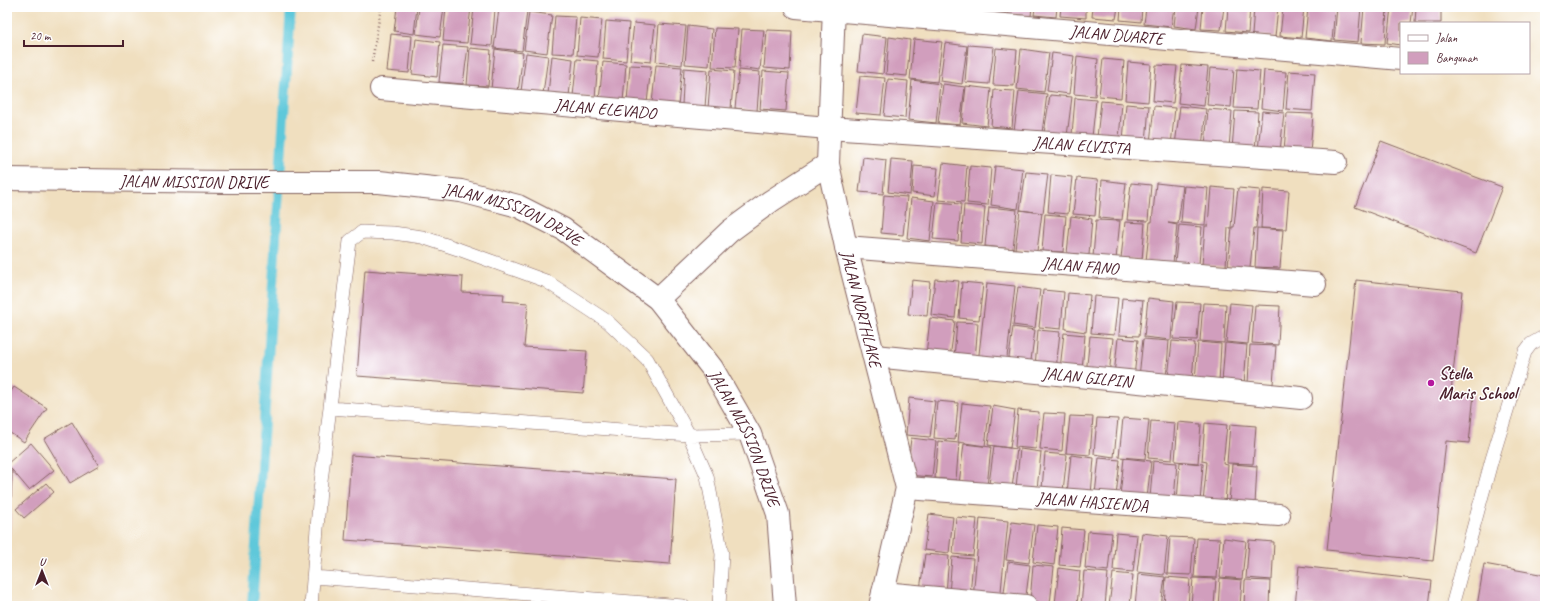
<svg xmlns="http://www.w3.org/2000/svg" width="1552" height="613" font-family="Caveat,sans-serif">
<rect width="100%" height="100%" fill="#fff"/>
<filter id="ink" filterUnits="userSpaceOnUse"><feTurbulence type="fractalNoise" baseFrequency=".025" numOctaves="2"/><feDisplacementMap in="SourceGraphic" scale="8" xChannelSelector="R" yChannelSelector="G"/><feConvolveMatrix kernelMatrix="1 2 1 2 8 2 1 2 1" color-interpolation-filters="sRGB"/></filter>
<filter id="wash" filterUnits="userSpaceOnUse"><feTurbulence type="fractalNoise" baseFrequency=".012" numOctaves="4" result="noise"/><feDisplacementMap in="SourceGraphic" scale="16" xChannelSelector="R" yChannelSelector="G"/><feGaussianBlur stdDeviation="0.9" result="paint"/><feColorMatrix in="noise" values="0 0 0 0 0 0 0 0 0 0 0 0 0 0 0 0 0 1.4 0 .05"/><feComposite in="paint" operator="in"/></filter>
<g filter="url(#wash)">
<rect width="100%" height="100%" fill="#f0dfbf"/>
<g fill="none" stroke-linecap="round" stroke-linejoin="round">
<!-- stream -->
<path stroke="#5fc8da" stroke-width="10" d="M252,606L291,7"/>
</g>
<g id="blocks">
<!-- building -->
<path fill="#d19ebd" d="M397,7H417L414,34L394,31Z
M419,7H444L440,37L416,34Z
M446,7H471L467,43L443,41Z
M474,7L495,9L492,46L470,44Z
M929,7H947V10L929,8Z
M952,7H978V13L952,10Z
M981,7H1006L1005,13L981,11Z
M1008,7H1032L1031,16L1008,14Z
M1035,7H1057L1056,17L1034,15Z
M1061,7H1086V18L1060,16Z
M1093,7H1118L1116,19L1092,17Z
M1121,7H1142L1141,22L1120,20Z
M1146,7H1174L1171,27L1144,24Z
M1176,7H1199L1196,29L1174,26Z
M1203,7H1224L1221,30L1201,29Z
M1228,7H1250L1248,33L1226,31Z
M1254,7H1278L1275,37L1252,35Z
M1283,7H1304L1301,38L1280,36Z
M1308,7H1335L1332,41L1305,38Z
M1337,7H1361L1358,42L1334,40Z
M1364,7H1387L1385,44L1361,43Z
M1391,7H1413L1411,23H1401V45L1387,43Z
M1416,7H1441V23H1415Z
M499,8L527,11L522,51L494,48Z
M529,12L552,15L547,53L524,50Z
M555,16L576,17L573,54L552,53Z
M580,18L602,20L598,57L577,55Z
M606,21L629,23L626,61L603,59Z
M634,23L655,25L651,62L630,60Z
M659,24L686,26L682,65L656,62Z
M688,26L712,29L709,66L685,64Z
M715,28L738,29L735,68L712,67Z
M742,29L764,30L760,70L739,67Z
M767,30L792,31L790,70L764,68Z
M391,34L412,36L409,73L387,71Z
M862,34L887,37L883,74L858,71Z
M889,37L910,40L907,76L886,74Z
M416,39L440,42L437,77L412,74Z
M914,39L942,42L937,82L910,79Z
M945,43L967,46L962,84L940,81Z
M443,45L468,47L463,84L439,82Z
M968,45L994,47L989,84L965,82Z
M470,48L491,50L488,86L467,85Z
M996,48L1017,50L1014,86L993,85Z
M495,49L523,53L518,92L491,89Z
M1021,49L1049,53L1044,92L1017,89Z
M526,53L548,56L543,94L521,91Z
M1052,53L1074,56L1069,94L1047,91Z
M552,56L573,59L569,96L548,94Z
M1077,56L1098,59L1095,96L1074,94Z
M577,59L598,61L595,98L573,96Z
M1103,59L1124,61L1121,98L1099,96Z
M603,62L626,64L623,102L599,100Z
M1128,62L1151,64L1148,102L1125,100Z
M630,65L651,66L647,103L627,101Z
M656,65L682,67L678,106L652,103Z
M1156,65L1177,66L1173,103L1153,101Z
M1182,65L1208,67L1204,106L1178,103Z
M684,68L708,70L705,107L682,105Z
M1210,68L1234,70L1231,107L1207,105Z
M711,69L734,71L731,109L708,108Z
M1237,69L1260,71L1257,109L1234,108Z
M739,70L760,72L757,111L735,108Z
M1264,70L1286,72L1283,111L1261,108Z
M763,71L789,73L786,111L760,109Z
M1289,71L1315,73L1312,111L1286,109Z
M860,76L885,78L881,115L856,113Z
M888,79L908,81L905,118L884,116Z
M912,80L940,84L936,123L908,120Z
M943,84L965,87L960,125L938,123Z
M966,86L991,89L987,126L962,123Z
M994,90L1015,91L1012,128L991,126Z
M1019,91L1047,94L1042,133L1014,131Z
M1050,95L1072,97L1067,136L1044,133Z
M1075,98L1096,100L1092,137L1072,135Z
M1101,101L1122,103L1119,139L1097,137Z
M1126,104L1149,106L1146,143L1123,141Z
M1154,106L1175,108L1171,145L1150,143Z
M1180,106L1206,109L1202,148L1175,145Z
M1208,109L1232,111L1229,148L1205,147Z
M1235,111L1258,112L1255,151L1232,149Z
M1262,111L1284,113L1280,152L1258,150Z
M1287,113L1313,114L1310,153L1284,151Z
M1381,141L1502,187L1476,253L1355,207Z
M863,157L886,160L883,194L859,192Z
M891,159L913,161L910,195L888,192Z
M943,163L967,166L964,202L938,200Z
M914,166L938,168L935,196L912,193Z
M970,166L991,168L988,205L967,203Z
M995,166L1023,169L1018,209L991,205Z
M1026,172L1048,174L1043,213L1020,210Z
M1051,175L1072,177L1068,214L1048,212Z
M1077,178L1098,180L1095,216L1073,214Z
M1102,180L1126,183L1122,220L1099,218Z
M1131,183L1151,185L1148,221L1127,220Z
M1156,183L1183,186L1178,224L1168,223L1177,225L1173,263L1146,261L1150,222H1152Z
M1184,186L1208,188L1205,225L1181,223Z
M1211,187L1234,189L1231,228H1228L1226,267L1202,265L1205,226H1208Z
M1238,188L1260,190L1256,228H1254L1250,268L1228,266L1232,227H1234Z
M1263,189L1289,191L1286,229L1261,228Z
M884,195L907,197L903,235L881,233Z
M911,198L934,201L930,241L907,238Z
M937,202L961,204L958,241L933,239Z
M964,205L985,207L982,244L961,242Z
M989,207L1017,210L1013,249L985,246Z
M1020,210L1042,213L1037,251L1015,249Z
M1045,214L1066,216L1063,252L1042,251Z
M1071,216L1092,219L1089,255L1067,253Z
M1096,220L1120,221L1116,259L1093,257Z
M1125,222L1145,223L1142,260L1121,258Z
M1179,225L1202,227L1199,264L1175,262Z
M1257,228L1283,230L1280,268L1255,267Z
M365,270L463,277L462,292L504,294L503,301L528,303L524,347L587,351L583,393L357,376Z
M935,279L959,281L955,318L931,315Z
M912,280L930,282L927,316L908,314Z
M1356,280L1462,291L1451,392L1474,394L1469,443L1446,441L1433,561L1327,550Z
M962,282L983,284L979,320L959,318Z
M987,283L1015,286L1006,366L978,363Z
M1018,287L1040,290L1035,328L1013,325Z
M1043,290L1064,292L1061,329L1039,327Z
M1068,293L1090,295L1086,332L1065,329Z
M1094,296L1118,298L1114,335L1091,333Z
M1122,298L1143,300L1139,336L1119,335Z
M1148,298L1174,301L1171,340L1144,337Z
M1177,302L1200,303L1197,340L1173,339Z
M1203,303L1226,304L1224,343L1200,341Z
M1230,303L1252,305L1248,344L1226,342Z
M1255,305L1280,306L1278,345L1252,343Z
M930,318L955,321L950,358L926,355Z
M957,322L978,323L975,360L954,358Z
M1013,327L1035,330L1030,368L1008,365Z
M1038,330L1060,332L1056,369L1035,367Z
M1064,333L1085,335L1082,371L1060,369Z
M1090,336L1113,338L1109,375L1086,374Z
M1118,338L1138,340L1134,377L1114,375Z
M1143,339L1169,341L1166,380L1139,377Z
M1172,341L1195,343L1192,380L1168,378Z
M1198,342L1221,344L1219,383L1195,381Z
M1225,343L1247,345L1244,384L1222,382Z
M1250,345L1276,346L1273,384L1248,383Z
M14,387L47,408L24,442L7,431V397Z
M909,398L935,401L930,437L906,435Z
M937,401L958,403L955,440L934,438Z
M962,403L990,406L985,446L958,442Z
M993,406L1015,410L1010,448L988,445Z
M1018,410L1039,412L1036,449L1015,447Z
M1044,413L1065,414L1062,451L1040,449Z
M1070,416L1093,417L1090,455L1066,453Z
M1097,418L1118,419L1114,457L1094,454Z
M1123,418L1149,420L1145,459L1119,457Z
M1151,421L1175,423L1172,460L1148,458Z
M72,422L99,466L70,483L44,439Z
M1178,422L1201,424L1198,463L1175,461Z
M1205,423L1227,425L1223,464L1228,465L1225,503L1203,502L1207,462L1202,461Z
M1230,424L1256,426L1253,464L1227,463Z
M911,438L936,441L932,477L907,475Z
M938,441L959,443L956,480L935,478Z
M31,443L54,470L29,490L7,464Z
M964,444L991,447L987,487L959,484Z
M994,446L1017,449L1012,488L989,484Z
M1020,449L1041,452L1037,489L1016,487Z
M1045,453L1067,455L1063,491L1042,489Z
M351,455L676,479L670,564L345,540Z
M1071,455L1094,458L1091,495L1067,493Z
M1099,458L1120,460L1116,496L1095,494Z
M1124,458L1151,461L1147,499L1120,496Z
M1153,461L1177,463L1174,500L1150,498Z
M1180,462L1203,464L1200,503L1177,501Z
M1232,464L1257,466L1255,505L1229,503Z
M7,471H12L10,535L7,534Z
M46,483L54,492L24,518L16,509Z
M929,514L953,517L949,553L924,550Z
M956,517L977,519L973,556L953,554Z
M980,518L1008,521L1000,601L973,598Z
M1012,522L1034,525L1029,563L1006,560Z
M1037,525L1058,527L1054,565L1033,562Z
M1062,528L1084,530L1080,567L1059,565Z
M1088,531L1112,533L1108,571L1085,568Z
M1116,533L1137,535L1133,572L1113,570Z
M1142,533L1168,536L1164,575L1137,572Z
M1170,537L1194,538L1191,575L1167,574Z
M1197,538L1220,539L1217,578L1194,577Z
M1224,538L1246,541L1242,579L1220,577Z
M1249,540L1274,542L1272,580L1246,578Z
M925,554L949,556L946,593L920,590Z
M952,557L973,559L970,596L949,594Z
M1008,562L1030,565L1025,603L1003,600Z
M1484,564L1545,575V606H1477Z
M1033,565L1054,567L1050,604L1030,602Z
M1299,566L1432,581L1429,606H1295Z
M1059,568L1080,571L1077,606L1055,604Z
M1084,571L1108,573L1105,606H1081Z
M1113,573L1133,575L1130,606H1109Z
M1138,574L1165,577L1161,606H1135Z
M1166,577L1190,579L1188,606H1164Z
M1193,578L1216,579L1214,606H1191Z
M1220,578L1242,580L1240,606H1218Z
M1245,580L1270,581L1269,606H1244Z"/>
</g>
</g>
<g filter="url(#ink)">
<use href="#blocks" fill-opacity="0" stroke="#84625f" stroke-width="1"/>
<g fill="none" stroke-linecap="round" stroke-linejoin="round">
<!-- service casing -->
<g stroke="#84625f" stroke-width="14">
<path id="service" d="M330,408L689,435L750,434
M313,577L683,606
M311,606L320,490L350,241L362,232L393,233L422,237L458,249L546,281L607,321L647,359L689,435L707,476L722,554L719,606
M1452,606L1492,459L1525,352L1531,344L1545,336"/>
</g>
<!-- minor casing -->
<g stroke="#84625f" stroke-width="24">
<g id="minor">
<path id="s1" d="M796,7L1401,59"/>
<path id="s2" d="M834,7L828,164L846,247L907,488L880,606"/>
<path id="s3" d="M381,89L828,128L1336,162"/>
<path id="s4" d="M846,247L1315,284"/>
<path d="M658,299L730,231L771,201L828,164"/>
<path id="s5" d="M874,356L1301,398"/>
<path id="s6" d="M907,488L1279,515"/>
<path d="M883,593L1026,606"/>
</g>
</g>
<!-- tertiary casing -->
<g stroke="#84625f" stroke-width="24">
<g id="tertiary">
<path id="s7" d="M7,179L228,182H379L461,191L518,206L563,229L658,299L712,368L750,434L778,514L785,606"/>
</g>
</g>
<!-- path -->
<path stroke="#84625f" stroke-width="2.5" stroke-dasharray="1 3" stroke-linecap="butt" d="M372,62L381,7"/>
<!-- service -->
<use href="#service" stroke="#fff" stroke-width="13"/>
<!-- minor -->
<use href="#minor" stroke="#fff" stroke-width="22"/>
<!-- tertiary -->
<use href="#tertiary" stroke="#fff" stroke-width="22"/>
</g>
</g>
<!-- markers -->
<circle fill="#b5179e" stroke="#fff" stroke-width="1.5" cx="1431" cy="383" r="4"/>
<g text-anchor="middle" dominant-baseline="central" stroke-width="3" stroke-linejoin="round" paint-order="stroke">
<!-- street labels -->
<g font-size="17" fill="#4a1f2b" stroke="#fff">
<text stroke="none"><textPath href="#s1" startOffset="322">JALAN DUARTE</textPath></text>
<text stroke="none"><textPath href="#s3" startOffset="225">JALAN ELEVADO</textPath></text>
<text stroke="none"><textPath href="#s3" startOffset="703">JALAN ELVISTA</textPath></text>
<text stroke="none"><textPath href="#s7" startOffset="187">JALAN MISSION DRIVE</textPath></text>
<text stroke="none"><textPath href="#s7" startOffset="511">JALAN MISSION DRIVE</textPath></text>
<text stroke="none"><textPath href="#s4" startOffset="235">JALAN FANO</textPath></text>
<text stroke="none"><textPath href="#s2" startOffset="306">JALAN NORTHLAKE</textPath></text>
<text stroke="none"><textPath href="#s5" startOffset="214">JALAN GILPIN</textPath></text>
<text stroke="none"><textPath href="#s7" startOffset="847">JALAN MISSION DRIVE</textPath></text>
<text stroke="none"><textPath href="#s6" startOffset="186">JALAN HASIENDA</textPath></text>
</g>
<!-- poi labels -->
<g font-size="17" font-weight="bold" fill="#4a1f2b" stroke="#fff" text-anchor="start">
<text x="1439" y="373">Stella<tspan x="1439" dy="20">Maris School</tspan></text>
</g>
</g>
<!-- margin -->
<rect width="1552" height="613" fill="none" stroke="#fff" stroke-width="24"/>
<!-- legend -->
<rect x="1400" y="22" width="130" height="52" fill="#ffffff" stroke="#b7a5aa"/>
<rect x="1408" y="35" width="20" height="6" fill="#ffffff" stroke="#b7a5aa"/>
<text x="1436" y="42" font-size="12" fill="#4a1f2b">Jalan</text>
<rect x="1408" y="52" width="20" height="12" fill="#d19ebd" stroke="#b7a5aa"/>
<text x="1436" y="62" font-size="12" fill="#4a1f2b">Bangunan</text>
<!-- north arrow -->
<g transform="translate(42 571)" stroke="#ffffff" stroke-width="3" paint-order="stroke">
<path d="M0-3L7 15L0 10L-7 15Z" fill="#4a1f2b"/>
<text y="-6" font-size="11" font-weight="bold" text-anchor="middle" fill="#4a1f2b">U</text>
</g>
<!-- scale -->
<path d="M24 40v6h99v-6" fill="none" stroke="#4a1f2b" stroke-width="2"/>
<text x="30" y="40" font-size="12" fill="#4a1f2b" stroke="#ffffff" stroke-width="3" paint-order="stroke">20 m</text>
</svg>
